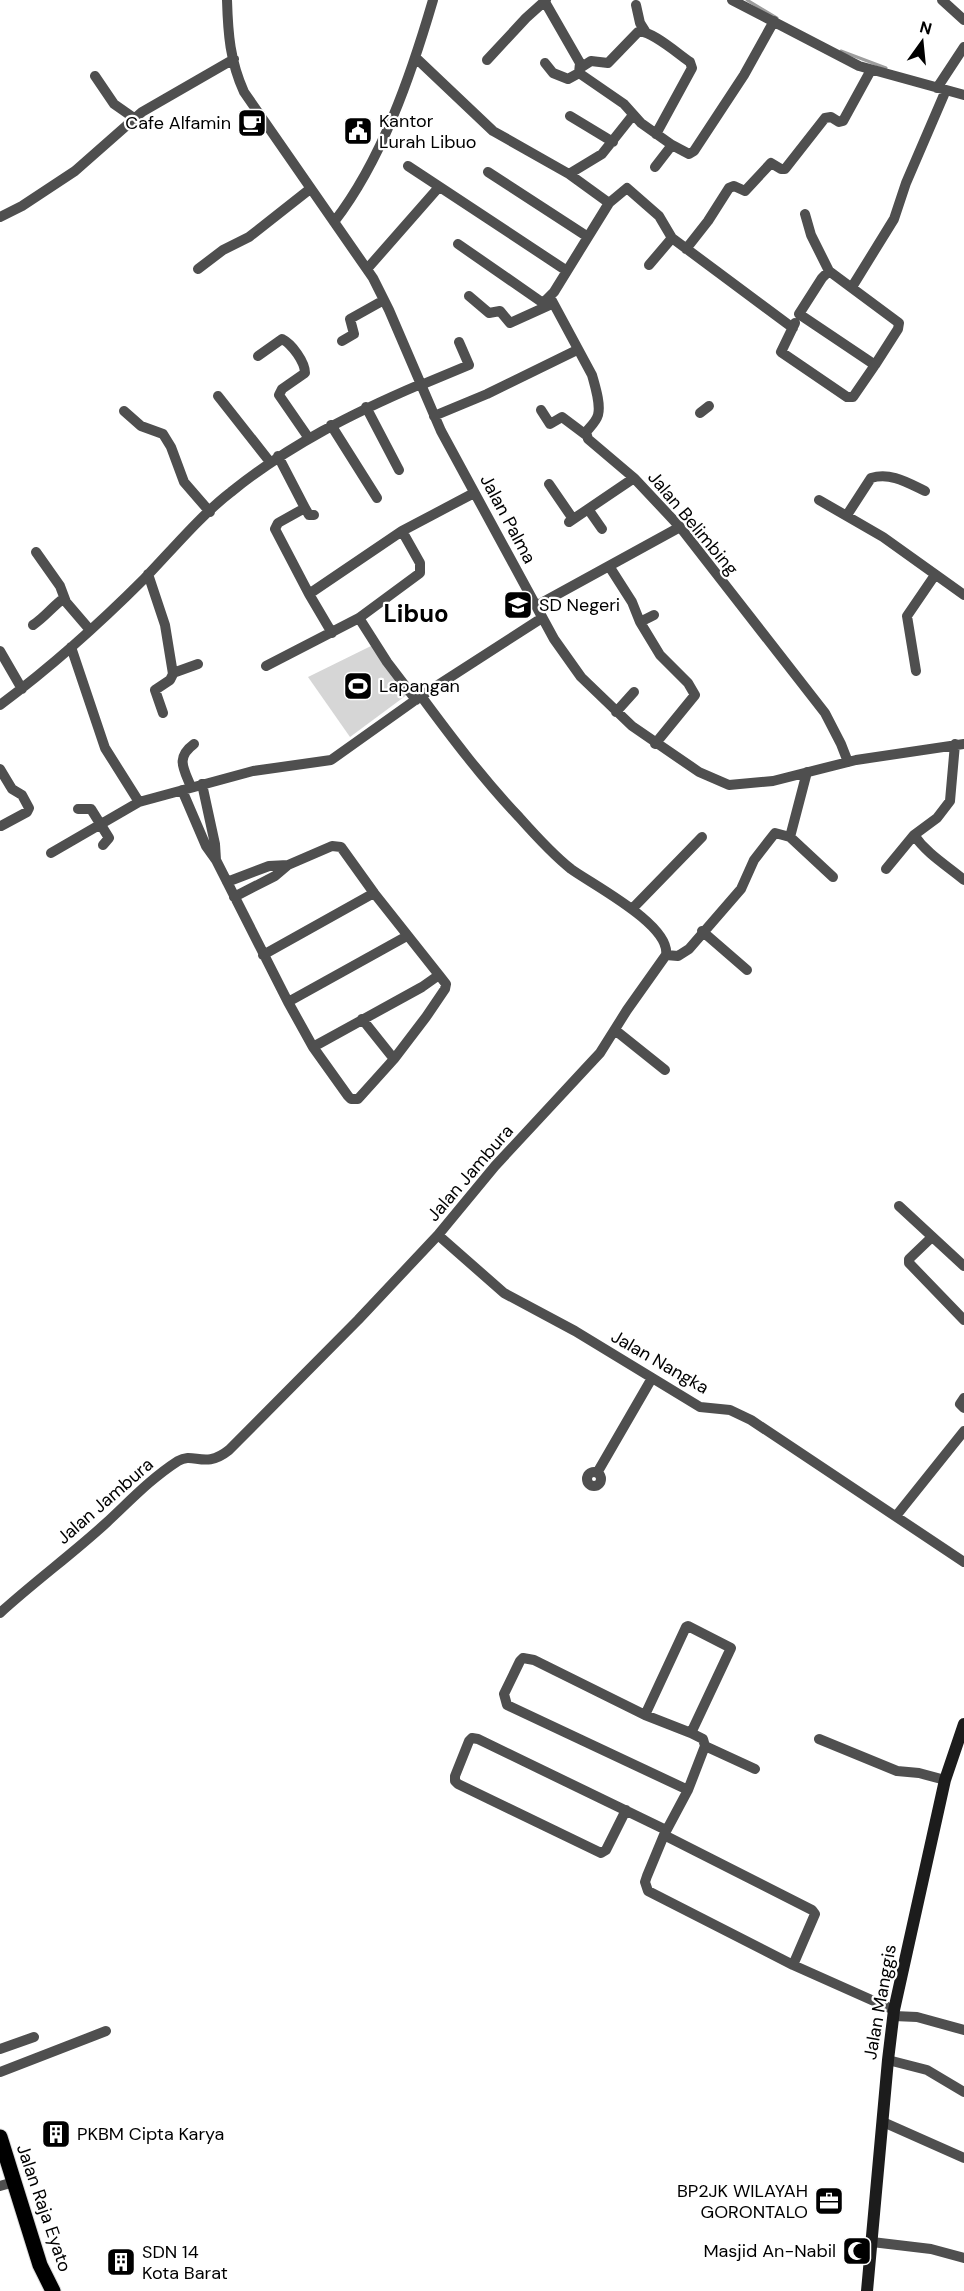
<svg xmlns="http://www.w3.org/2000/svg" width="964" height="2291" font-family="'DM Sans',sans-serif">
<rect width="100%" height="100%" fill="#fff"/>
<!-- green -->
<path fill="#d6d6d6" d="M373,645L408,694L350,737L308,677Z"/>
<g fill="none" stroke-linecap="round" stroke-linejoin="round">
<!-- stream -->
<path stroke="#9d9d9d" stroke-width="3" d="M747,0L777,18
M841,51L886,68"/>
<!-- primary casing -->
<g stroke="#dbdbdb" stroke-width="17">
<path id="primary" d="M0,2137L40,2265L53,2291"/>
</g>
<!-- street -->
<path stroke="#4f4f4f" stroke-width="10" d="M227,0C228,34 230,61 244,92L373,278L389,310L441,431L554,639L581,677L632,726L699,772L729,785L773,781L856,760L964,744
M732,0L859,66L964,95
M942,0L964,20
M545,2L580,63L579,73
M636,5L640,23L645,31
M416,58L493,131L569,174L609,203
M487,60L526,18L546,0
M545,63L553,73L568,79L579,73L624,104L641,123L672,145L689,154L694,151L744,75L774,21
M580,68L591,61L608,63L638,32C650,29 678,54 690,62L692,68L656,134
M95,76L114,104L134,118
M937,88L964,47
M570,116L613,142
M408,166L567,271
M655,167L672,145
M488,172L588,237
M569,174L602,154L633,115
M805,214L811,235L829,271
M0,217L22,206L75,171L142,112L234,59
M334,222C382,160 411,75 433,0
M458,244L543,303L554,292L609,203L627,188L659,216L672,238L793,328
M686,249L708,221L729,188L734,186L745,191L771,163L781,169H785L825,118L831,117L839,122L843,121L871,70
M649,265L672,238
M198,269L223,250L249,237L310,189
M367,269L439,187
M829,271L899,323L898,329L875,365L799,314L822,278Z
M852,287L894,219L906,183L946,90
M469,296L489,313L500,311L510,323L552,304
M550,297L592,375C595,386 601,404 598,415C596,422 590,427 586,432L588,439L634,478L680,527L825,713L841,744L848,762
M795,323L781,352L847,397H853L875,365
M342,341L354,334L350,319L384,300
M258,356L282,339C292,344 305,362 305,373L282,389L279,395L308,437
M421,385L469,365L459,342
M218,396L270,462
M366,407L399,470
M541,410L550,424L562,417L586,435
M124,411L141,426L163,434L171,447L184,482L210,512
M700,413L709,406
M434,416L487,394L577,350
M331,425L377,498
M278,456L305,508L278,523L275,529L309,594L332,633
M549,484L573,519
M819,500L883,537L964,595
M305,508L309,515H314
M588,509L602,529
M847,515L871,478C891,472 908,483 925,491
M569,522L634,478
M36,552L60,586L66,602L90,630
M609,566L632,602L640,622L654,615
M148,574L165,625L173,674L170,680L155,690L163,713
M309,594L402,531L474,493
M536,606L680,527
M359,618L387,662L416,700
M640,622L660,655L688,683L695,695L655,744
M33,625C45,617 52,607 64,598
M71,647L105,748L139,802L253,771L331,760L421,696L542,618
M0,651L22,689
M266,666L359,618L420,573V563L402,531
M916,671L907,616L935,575
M173,673L198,664
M0,705C51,667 99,624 144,579C171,551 201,515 231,492C289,445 353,413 421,384
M616,712L634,692
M955,744L950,801L937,818L914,835C927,854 946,865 964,880
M0,769L12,789L22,795L29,808L27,812L1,826
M202,784L215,844L216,860
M191,787C184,769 175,758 194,744
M182,790L206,846L216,860L288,1002L407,936
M78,809H91L109,838L103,845
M790,837L807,772
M51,853L139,802
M886,869L914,835
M227,882L269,866L288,865L332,846L341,847L374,893L439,975L422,987L313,1047L288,1002
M234,897L275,876L288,865
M632,909L702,837
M702,931L747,970
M263,955L374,893
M666,955L678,956L689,949L741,889L754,860L775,833L790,837L833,877
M362,1019L394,1059
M615,1030L665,1070
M313,1047L348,1096L351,1099H358L394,1059L426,1017L445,989L446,984L439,975
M899,1206L964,1266
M438,1235L504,1293L575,1331L700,1407L730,1410L751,1420L964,1562
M932,1237L909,1259V1263L964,1320
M964,1398L960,1404L964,1408
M587 1479a7 7 0 1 1 14 0a7 7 0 1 1-14 0Z
M597,1473L652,1378
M896,1516L964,1431
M0,1613C34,1582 71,1555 105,1524C129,1502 150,1479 178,1461C194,1451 204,1470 229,1450L358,1320L438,1235L495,1166L586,1068L600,1053L627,1010L666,955C671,925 593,885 571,869C552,854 535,835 519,817C483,779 452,738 421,696
M645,1715L686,1627L688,1626L731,1648L691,1733
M819,1739L897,1771L919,1773L945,1780
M705,1746L755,1769
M688,1790L507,1705L504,1694L520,1661L523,1658L534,1660L645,1715L691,1733L703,1739L705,1746L688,1790L664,1835L647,1876L645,1882L648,1891L793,1965L894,2010
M626,1810L606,1850L601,1853L458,1784L455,1781V1776L469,1741L472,1738L478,1739L666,1830
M664,1835L812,1910L815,1914L793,1965
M894,2016L917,2017L964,2030
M0,2049L34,2037
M888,2060L927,2070L964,2092
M0,2072L106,2031
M883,2122L964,2158
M0,2186L14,2182
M872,2242L931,2249L964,2258"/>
<!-- secondary -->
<path stroke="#1c1c1c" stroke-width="12" d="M867,2291L888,2060L894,2010L945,1780L964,1724"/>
<!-- primary -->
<use href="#primary" stroke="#000" stroke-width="15"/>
</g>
<!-- icons -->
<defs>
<g id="cafe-square" transform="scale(1.5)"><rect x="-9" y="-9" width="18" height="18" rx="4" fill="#000" stroke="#fff"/><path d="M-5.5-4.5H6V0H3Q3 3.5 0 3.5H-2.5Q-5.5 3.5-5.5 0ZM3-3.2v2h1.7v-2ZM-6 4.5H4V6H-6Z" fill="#fff"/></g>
<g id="civic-square" transform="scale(1.5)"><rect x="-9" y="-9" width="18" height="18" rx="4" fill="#000" stroke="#fff"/><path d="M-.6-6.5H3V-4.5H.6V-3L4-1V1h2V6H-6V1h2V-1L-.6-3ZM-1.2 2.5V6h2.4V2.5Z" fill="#fff"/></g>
<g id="school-square" transform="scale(1.5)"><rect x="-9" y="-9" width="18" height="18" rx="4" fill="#000" stroke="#fff"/><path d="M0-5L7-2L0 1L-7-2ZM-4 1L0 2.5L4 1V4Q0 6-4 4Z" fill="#fff"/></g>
<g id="stadium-square" transform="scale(1.5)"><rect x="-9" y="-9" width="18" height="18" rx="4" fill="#000" stroke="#fff"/><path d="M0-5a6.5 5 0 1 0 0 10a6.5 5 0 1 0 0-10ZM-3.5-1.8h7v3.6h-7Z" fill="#fff"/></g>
<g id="building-square" transform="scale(1.5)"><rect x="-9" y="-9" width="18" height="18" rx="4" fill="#000" stroke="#fff"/><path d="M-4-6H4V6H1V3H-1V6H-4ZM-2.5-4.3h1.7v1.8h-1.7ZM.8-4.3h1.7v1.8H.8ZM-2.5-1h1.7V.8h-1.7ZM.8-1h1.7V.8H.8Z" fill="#fff"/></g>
<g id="office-square" transform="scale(1.5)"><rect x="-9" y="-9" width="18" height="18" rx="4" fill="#000" stroke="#fff"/><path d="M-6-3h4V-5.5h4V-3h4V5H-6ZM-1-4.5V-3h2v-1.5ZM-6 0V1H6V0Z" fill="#fff"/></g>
<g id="mosque-square" transform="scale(1.5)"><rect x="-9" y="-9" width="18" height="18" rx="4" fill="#000" stroke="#fff"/><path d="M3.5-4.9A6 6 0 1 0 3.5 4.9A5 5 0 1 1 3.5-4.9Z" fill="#fff"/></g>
</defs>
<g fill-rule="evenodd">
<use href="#cafe-square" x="252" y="123"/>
<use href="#civic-square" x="358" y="131"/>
<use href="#school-square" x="518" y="605"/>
<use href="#stadium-square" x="358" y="686"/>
<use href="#building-square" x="56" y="2134"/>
<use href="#office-square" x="829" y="2201"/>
<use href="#mosque-square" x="857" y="2251"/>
<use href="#building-square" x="121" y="2262"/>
</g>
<g text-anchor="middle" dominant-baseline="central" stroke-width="4.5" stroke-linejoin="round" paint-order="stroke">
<!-- poi labels -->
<g font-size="18" fill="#000" stroke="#fff" text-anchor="start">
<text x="379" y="121">Kantor<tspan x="379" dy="21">Lurah Libuo</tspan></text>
<text x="231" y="123" text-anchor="end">Cafe Alfamin</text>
<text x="539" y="605">SD Negeri</text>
<text x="379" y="686">Lapangan</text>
<text x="77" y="2134">PKBM Cipta Karya</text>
<text x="808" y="2191" text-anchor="end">BP2JK WILAYAH<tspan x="808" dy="21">GORONTALO</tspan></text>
<text x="836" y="2251" text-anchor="end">Masjid An-Nabil</text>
<text x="142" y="2252">SDN 14<tspan x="142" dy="21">Kota Barat</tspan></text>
</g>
<!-- street labels -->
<g font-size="18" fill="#000" stroke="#fff">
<text transform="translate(508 519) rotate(62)">Jalan Palma</text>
<text transform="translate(693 523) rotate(50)">Jalan Belimbing</text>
<text transform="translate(470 1173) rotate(-49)">Jalan Jambura</text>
<text transform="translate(660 1362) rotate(30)">Jalan Nangka</text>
<text transform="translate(105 1501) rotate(-41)">Jalan Jambura</text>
<text transform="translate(880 2002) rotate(-80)">Jalan Manggis</text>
<text transform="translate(44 2208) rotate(71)">Jalan Raja Eyato</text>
</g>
<!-- district labels -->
<g font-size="24" font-weight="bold" fill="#000" stroke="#fff">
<text x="416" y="613">Libuo</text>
</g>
</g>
<!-- north arrow -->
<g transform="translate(922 42) rotate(15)" stroke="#ffffff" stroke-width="4.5" paint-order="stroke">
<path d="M0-4.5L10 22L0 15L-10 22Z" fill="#000000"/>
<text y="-9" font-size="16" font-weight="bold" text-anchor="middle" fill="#000000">N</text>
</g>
</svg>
